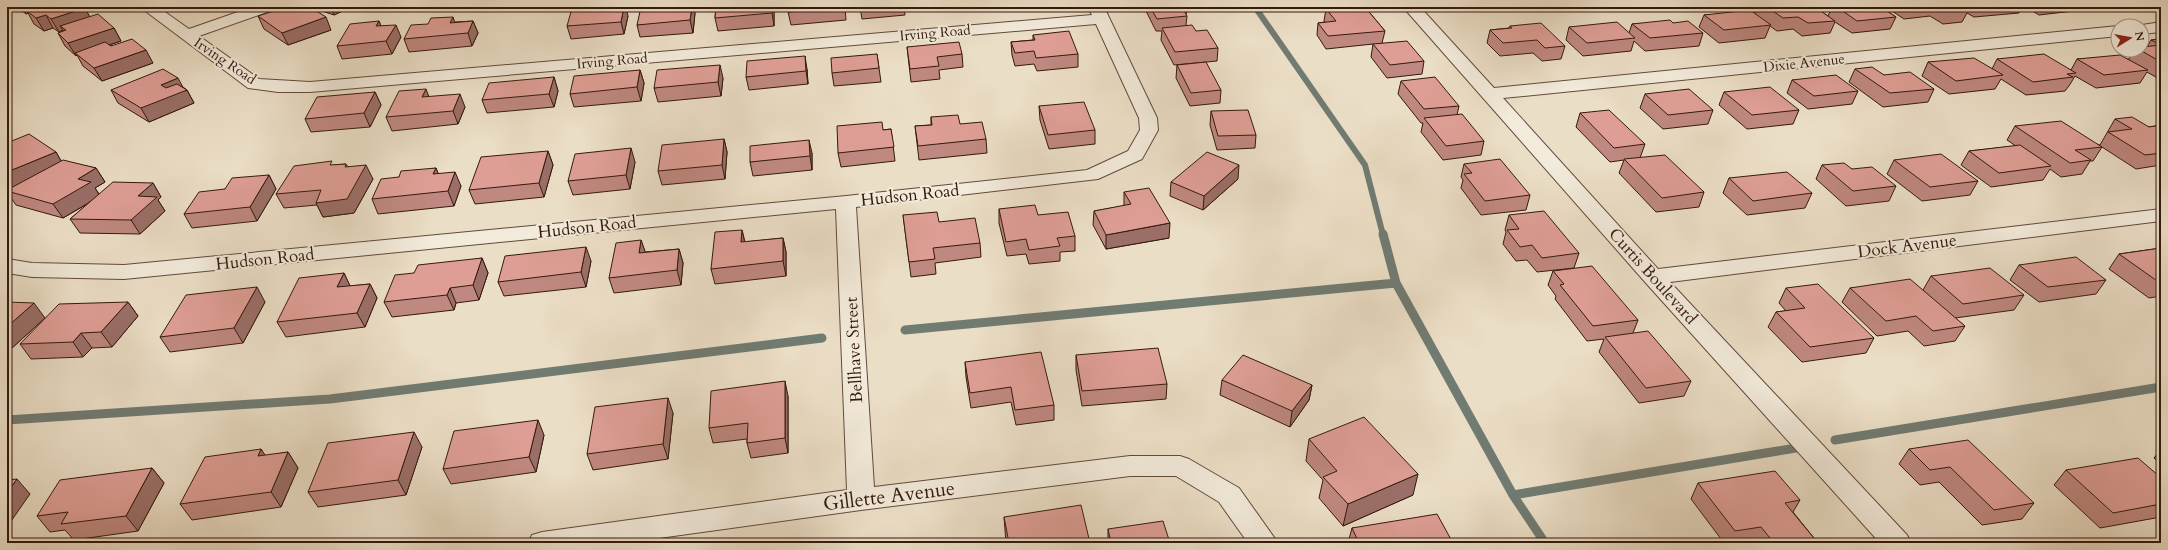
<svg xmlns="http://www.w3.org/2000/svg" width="2168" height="550" font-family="Cardo,serif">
<rect width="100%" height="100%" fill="#ebdec6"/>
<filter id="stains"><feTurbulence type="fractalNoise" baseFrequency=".005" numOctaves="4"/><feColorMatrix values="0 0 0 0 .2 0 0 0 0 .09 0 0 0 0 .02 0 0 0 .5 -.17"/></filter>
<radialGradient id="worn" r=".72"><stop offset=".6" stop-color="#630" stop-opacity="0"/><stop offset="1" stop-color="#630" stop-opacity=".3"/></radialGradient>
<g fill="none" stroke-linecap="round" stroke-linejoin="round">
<!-- stream-far1 -->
<path stroke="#707b72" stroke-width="6" d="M1255,7L1365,165L1383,235"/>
<!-- stream -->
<path stroke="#707b72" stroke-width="9" d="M1383,234L1396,283L1513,495L1545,543
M905,330L1396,283
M7,420L330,399L822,338
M1835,440L2161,387
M1513,495L1796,448"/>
<!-- minor casing -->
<g stroke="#624a3c" stroke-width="2">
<path id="minor" d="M140,7H158L189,29L252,7H275L273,10L199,36L259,79L310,82L1092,15L1088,7H1104L1157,118L1158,130L1142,159L1098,179L856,207L874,487L1130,456H1180L1189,459L1239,488L1278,543H1248L1219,502L1176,476H1130L861,510L623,543H528L532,535L542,532L847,490L836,209L124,279L32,277L7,273V259L32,263L124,265L846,196L1087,170L1128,151L1140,130L1139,118L1096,24L310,92H278L248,88Z
M1403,7H1420L1494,88L2118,26V36L1503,98L1658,269L2161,209V221L1670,282L1907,535L1911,543H1880L1645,282Z
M2161,22V32L2142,34V26H2136Z"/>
</g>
<!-- minor -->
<use href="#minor" fill="#f2eada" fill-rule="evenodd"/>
</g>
<!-- wall -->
<path fill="#bf8880" stroke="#35190e" d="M17,7H83L90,17L114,28L121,41L109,45L153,63L102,81L83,66L77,55L76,56L65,46L58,33L64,31L63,30L59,32L53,28L44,31L34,24L28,13L26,14Z
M318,7H349V8L334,15L319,10Z
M716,7H774V26L718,31L715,18Z
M845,7L846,20L791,25L788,12Z
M860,7H904L905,15L862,19Z
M957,7H991V9L958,11Z
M1144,7H1186L1187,8L1186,15L1187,16L1186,25L1196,31L1218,48L1217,61L1174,65L1161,40L1162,31H1156Z
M1308,7H1365L1385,31L1382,43L1424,61L1422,74L1387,78L1371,57L1373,44L1326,49L1317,35L1318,23L1325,22L1324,21L1326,9L1311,10Z
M1757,7H1815L1828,16L1832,7H1881L1896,17L1890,29L1852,33L1835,22L1830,33L1802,36L1793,29L1777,31L1770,26L1765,38L1719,43L1699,27L1704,15L1755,14Z
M1886,7H2022L2019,13L1974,17L1967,13L1962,22L1943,24L1930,16L1904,19Z
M2026,7H2084L2082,10L2039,15Z
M695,13L693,33L640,37L637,25Z
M258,16L331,30L288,45L264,29Z
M628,16L624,34L571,39L567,26Z
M379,21L381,26L401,37L392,54L342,59L337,46Z
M473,21L478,33L472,46L409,52L404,39L455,22Z
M1673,23L1703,33L1699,46L1645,51L1634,41L1631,51L1583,56L1566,40L1569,27L1629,33L1632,24Z
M1510,26L1565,46L1561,59L1542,61L1533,53L1500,56L1487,43L1490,30L1509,28Z
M1033,35L1078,54V67L1037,71L1034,64L1015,66L1012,55L1011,42L1033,40Z
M2161,39V80L2147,72L2140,83L2096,88L2075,76L2069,86L2068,87L2065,91L2026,95L2001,79L1995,89L1949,94L1922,76L1928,62L1992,69L1997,59L2071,70L2077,59H2129L2135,50H2142L2147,47L2151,40Z
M907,47L962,54L963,67L939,70L940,79L911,82Z
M877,54L881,82L834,86L832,73Z
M1177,65L1221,90L1220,103L1190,106L1176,78Z
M807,69L808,84L749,90L746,77Z
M1855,69L1884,75L1934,89L1928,102L1883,107L1849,82Z
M640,70L644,83L641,101L574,107L570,94Z
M554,77L558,91L554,107L487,113L482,100Z
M723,78L721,96L658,102L654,88Z
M1792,80L1858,91L1852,104L1808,109L1787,93Z
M1401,81L1459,106L1457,115L1484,141L1481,155L1443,160L1421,132L1423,123H1421L1398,94Z
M183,87L187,90L194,103L149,122L118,103L111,90Z
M375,92L381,105L370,127L311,132L305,119Z
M1724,92L1799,110L1793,124L1747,129L1719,105Z
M1645,94L1713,110L1708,124L1663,129L1640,108Z
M429,97L465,107L458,124L392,131L386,117Z
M1039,106L1095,130V144L1049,149L1040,120Z
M1211,111L1256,135L1255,148L1217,150L1210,125Z
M1580,113L1645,144L1640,158L1704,192L1699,207L1656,212L1619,173L1624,160L1610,162L1576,127Z
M931,117L960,124L986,139L987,153L919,160L915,126L931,125Z
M2115,119L2149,127L2161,125V165L2136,169L2102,147L2093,161H2090L2082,174L2061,177L2050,169L2043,180L1991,187L1961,165L1969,151L2016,146L2007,140L2015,126L2100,145Z
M891,129L895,161L841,167L838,153L883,130Z
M724,139L727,152L725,179L662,185L658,171Z
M9,142L56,152L61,161L96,168L105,182L95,188L99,194L153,183L161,197L158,200L165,211L140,234L80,233L70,219L89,203L63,218L16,205L7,192Z
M548,151L553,165L544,197L475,204L469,190Z
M812,153V170L753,176L750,162Z
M1894,160L1978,181L1970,195L1922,201L1887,174Z
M635,162L630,189L573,195L568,181Z
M346,164L348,167L373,179L354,213L323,217L317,205L284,208L276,194L334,165Z
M1464,164L1530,195L1526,210L1481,215L1461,188L1463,180L1461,177Z
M1822,165L1852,169L1896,186L1889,201L1846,206L1816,179Z
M436,168L438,174L461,186L454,206L378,214L372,199L399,177Z
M269,175L276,189L257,221L192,228L184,214L225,189Z
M1729,178L1812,193L1805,208L1747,215L1723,193Z
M1238,179L1203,210L1170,196L1171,182Z
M1124,192L1169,238L1106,249L1093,225L1094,211L1124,206Z
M999,209L1038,215L1075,236V251L1060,252V261L1029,264L1026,254L1007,256L999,223Z
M903,215L939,222L980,243L981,257L935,263L936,274L911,277Z
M1509,215L1579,253L1574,268L1537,272L1527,260L1516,261L1503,244L1506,232L1505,230Z
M742,230L745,242L783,238L786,252V276L715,284L711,269Z
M641,240L645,252L679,249L683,263L681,285L614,293L609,278Z
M2161,248V296L2149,298L2109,269L2119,254Z
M482,258L488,273L479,300L456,303L454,310L392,317L384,302L414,273Z
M591,261L586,287L504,296L498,282Z
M2019,265L2106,280L2096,294L2039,302L2010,280Z
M1553,271L1638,320L1633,333L1691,381L1684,396L1639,403L1599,352L1604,339L1587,341L1555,299L1556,296L1548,285Z
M344,273L350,286L370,284L377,298L365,327L286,337L277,322Z
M1931,276L2024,295L2014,310L1955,318L1965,326L1955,341L1924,346L1908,331L1877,336L1842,302L1850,288L1923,290Z
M1786,288L1874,338L1866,353L1802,362L1768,327L1776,312L1786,311L1779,303Z
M7,302L45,318L12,348H7Z
M128,302L138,316L112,347L92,348L83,357L31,359L20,344Z
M265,302L243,343L170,352L160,337Z
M1076,355L1167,384L1166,399L1082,406L1076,370Z
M965,362L1054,405V420L1016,425L1011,402L971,408L966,377Z
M1222,380L1312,385L1309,400L1290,427L1220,395Z
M788,396V453L751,458L747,443V439L713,443L709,428Z
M673,413L668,459L593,470L587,454Z
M544,435L536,472L451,484L443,469Z
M1309,439L1413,495L1343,526L1319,498L1323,480L1306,461Z
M422,447L406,495L318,507L308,492Z
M261,449L265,456L288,452L298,468L281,507L192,520L180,504Z
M1909,449L2034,503L2022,519L1982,525L1939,482L1920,485L1899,464Z
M2161,449V464L2154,458Z
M152,468L164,483L138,531L74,540L65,530L50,532L37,516Z
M2066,470L2161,477V517L2100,528L2054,485Z
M1698,483L1800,500L1793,512L1818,543H1753L1752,542L1748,543H1724L1691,499Z
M1004,517L1090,543H1006Z
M1352,528L1453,543H1348Z
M1108,529L1170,543H1108Z"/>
<!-- shaded-wall -->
<path fill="#9b6f68" stroke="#35190e" d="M21,7H34L37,11H27L28,13L26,14Z
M334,7H349V8L334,15L331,8Z
M624,7H626L628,16L624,34L621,22Z
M692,7H694L695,13L693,33L690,20Z
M772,7H774V26L772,13Z
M85,8L92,21L60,26L63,30L59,32L51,19Z
M46,15L53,28L44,31L36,18Z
M326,17L331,30L288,45L282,33Z
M453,17L457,29L450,23Z
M379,21L384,34L376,26Z
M473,21L478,33L472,46L468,33Z
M396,25L401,37L392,54L386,41Z
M114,28L121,41L78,55L75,53L77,55L76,56L68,43Z
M146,50L153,63L102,81L94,68Z
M805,56L807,69L808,84L806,71Z
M720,65L723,78L721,96L718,82Z
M640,70L644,83L641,101L637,87Z
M554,77L558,91L554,107L549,94Z
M178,78L185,91L187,90L194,103L149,122L141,108L161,85Z
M426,89L431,102L422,97Z
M375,92L381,105L370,127L364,113Z
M460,94L465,107L458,124L453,111Z
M724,139L727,152L725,179L722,165Z
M809,140L812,153V170L810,156Z
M631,148L635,162L630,189L626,175Z
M548,151L553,165L544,197L539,183Z
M56,152L64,166L7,190V172Z
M366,165L373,179L354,213L323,217L316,203Z
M1239,165L1238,179L1203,210L1204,196Z
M96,168L105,182L95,188L100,196L63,218L53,204L78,179Z
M436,168L442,182L433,174Z
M455,172L461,186L454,206L448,191Z
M269,175L276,189L257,221L250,207Z
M153,183L161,197L158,200L165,211L140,234L131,220L138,196Z
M1170,223L1169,238L1106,249V235Z
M742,230L745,244L741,242Z
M783,238L786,252V276L783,261Z
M641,240L646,254L639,253Z
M586,247L591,261L586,287L581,272Z
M679,249L683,263L681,285L677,270Z
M482,258L488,273L479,300L473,285Z
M344,273L351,288L337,287Z
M370,284L377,298L365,327L357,313Z
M257,287L265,302L243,343L234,328Z
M450,288L456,303L454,310L447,295Z
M128,302L138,316L112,347L101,332Z
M34,303L45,318L12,348L7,341V327Z
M81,333L92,348L83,357L73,342Z
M785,381L788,396V453L785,438Z
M1312,385L1309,400L1290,427L1292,411Z
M668,398L673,413L668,459L663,444Z
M538,420L544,435L536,472L529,457Z
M414,432L422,447L406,495L398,480Z
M261,449L271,464L258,456Z
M288,452L298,468L281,507L271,492Z
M152,468L164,483L138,531L126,516Z
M1418,474L1413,495L1343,526L1348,504Z
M17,479L30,494L7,527V493Z"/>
<!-- building -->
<path fill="#de9e95" stroke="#35190e" d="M38,7H83L85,8L51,19L46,15L36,18L27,11Z
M286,7H310L326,17L282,33L258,16Z
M579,7H624L621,22L567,26L572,8Z
M641,7H692L690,20L637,25Z
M716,7H772V13L715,18Z
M788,7H844L788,12Z
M1150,7H1186L1187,8L1183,9L1187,16L1157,19Z
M1344,7H1365L1385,31L1328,36L1318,23L1336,21L1326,9Z
M1767,7H1815L1835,21L1808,23L1798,17L1783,18Z
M1837,7H1881L1896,17L1857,21Z
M1942,7H1966L1969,9L1949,11Z
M1750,10L1771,25L1724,30L1704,15Z
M98,14L114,28L68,43L58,33L66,30L60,26Z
M453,17L450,23L473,21L468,33L404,39L411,25L428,24L431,18Z
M1670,20L1673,23L1688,21L1703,33L1650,38L1632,24Z
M379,21L376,26L396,25L386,41L337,46L350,24Z
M1617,22L1635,38L1587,43L1569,27Z
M1541,23L1565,46L1545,48L1537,40L1503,43L1490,30L1512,28L1510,26Z
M1192,25L1196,31L1207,30L1218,48L1175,52L1162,28Z
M1069,31L1078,54L1036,58L1034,51L1015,53L1011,42L1035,40L1033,35Z
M132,39L146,50L94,68L75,53L105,42L111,46Z
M2161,39V45L2151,40Z
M1407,41L1424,61L1390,65L1373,44Z
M959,42L962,54L937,57L939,66L910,69L907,47Z
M2161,45V62L2140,50H2142V47Z
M877,54L879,68L832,73L831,58Z
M2044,54L2076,73L2067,74L2073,77L2033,82L1997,59Z
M2120,55L2148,70L2104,75L2077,59Z
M805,56L806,71L746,77L747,61Z
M1974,58L2003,75L1956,81L1928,62Z
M1206,62L1221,90L1191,93L1177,65Z
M720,65L718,82L654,88L657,70Z
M1872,67L1884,75L1910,72L1934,89L1890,93L1855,69Z
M163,69L178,78L161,85L166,88L177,84L187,90L141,108L111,90Z
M640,70L637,87L570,94L574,76Z
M1836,75L1858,91L1814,96L1792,80Z
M554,77L549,94L482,100L489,83Z
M1435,77L1459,106L1424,109L1401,81Z
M1770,87L1799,110L1752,115L1724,92Z
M426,89L422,97L460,94L453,111L386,117L399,91Z
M1689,89L1713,110L1668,115L1645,94Z
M375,92L364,113L305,119L317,97Z
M1084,102L1095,130L1048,135L1039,106Z
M1248,110L1256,135L1218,136L1211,111Z
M1609,110L1645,144L1614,148L1580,113Z
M1462,114L1484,141L1446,146L1424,118Z
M958,115L960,124L982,122L986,139L918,146L915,126L932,125L931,117Z
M2132,117L2149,127L2161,125V153L2145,155L2108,132L2132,129L2115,119Z
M2061,121L2102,147L2075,150L2091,160L2070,163L2015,126Z
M882,122L883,130L891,129L894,147L838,153L837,126Z
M29,134L56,152L7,172V143Z
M724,139L722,165L658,171L662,145Z
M809,140L810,156L750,162V146Z
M2020,145L2051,166L1999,173L1969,151Z
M631,148L626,175L568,181L575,154Z
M548,151L539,183L469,190L481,157Z
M1207,152L1239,165L1204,196L1171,182Z
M1941,154L1978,181L1930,187L1894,160Z
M1665,155L1704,192L1662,198L1624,159Z
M1500,159L1530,195L1485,201L1464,174L1472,173L1464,164Z
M63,160L96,168L78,179L91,182L53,204L7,191V190Z
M332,161L330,165L346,164L345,167L366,165L347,199L316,203L321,190L276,194L294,166Z
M1844,163L1852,169L1872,167L1896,186L1853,191L1822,165Z
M436,168L433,174L455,172L448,191L372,199L381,179L399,177L401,171Z
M1787,172L1812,193L1753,201L1729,178Z
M269,175L250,207L184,214L199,192L225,189L232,178Z
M113,182L153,183L138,196L157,197L131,220L70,219Z
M1149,188L1170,223L1106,235L1094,211L1131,204L1124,192Z
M1035,205L1038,215L1068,212L1075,236L1057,238L1060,246L1029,250L1026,239L1006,242L999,209Z
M1544,211L1579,253L1542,258L1532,245L1520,247L1507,230L1519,229L1509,215Z
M937,212L939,222L975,218L980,243L933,248L935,259L909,262L903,215Z
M742,230L741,242L783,238V261L711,269L715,232Z
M641,240L639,253L679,249L677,270L609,278L616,243Z
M586,247L581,272L498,282L505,256Z
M2161,248V283H2160L2119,254Z
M2076,257L2106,280L2048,287L2019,265Z
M482,258L473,285L450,288L447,295L384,302L395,275L414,273L418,265Z
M1592,266L1638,320L1593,326L1560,285L1564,284L1553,271Z
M1990,268L2024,295L1963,304L1931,276Z
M344,273L337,287L370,284L357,313L277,322L299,278Z
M1910,279L1965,326L1933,331L1916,316L1886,321L1850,288Z
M1818,284L1874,338L1810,347L1776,312L1805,308L1786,288Z
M257,287L234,328L160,337L186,295Z
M7,302L34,303L7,327Z
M128,302L101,332L81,333L73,342L20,344L59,304Z
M1648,331L1691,381L1646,388L1605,337Z
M1158,348L1167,384L1082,391L1076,355Z
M1041,352L1054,405L1015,410L1011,387L970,393L965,362Z
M1243,355L1312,385L1292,411L1222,380Z
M785,381V438L747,443L748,423L709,428L711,391Z
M668,398L663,444L587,454L595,407Z
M1364,417L1418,474L1348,504L1323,477L1337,471L1309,439Z
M538,420L529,457L443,469L454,431Z
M414,432L398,480L308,492L328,443Z
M1968,440L2034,503L1994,510L1950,467L1930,470L1909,449Z
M261,449L258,456L288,452L271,492L180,504L205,457Z
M2138,458L2160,477H2161V504L2113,513L2066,470Z
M152,468L126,516L61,524L68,512L37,516L60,480Z
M1775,471L1800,500L1785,503L1818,543H1774L1761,527L1735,531L1698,483Z
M17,479L7,493V480Z
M1081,505L1090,543H1009L1004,517Z
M1437,514L1453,543H1359L1352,528Z
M1163,521L1170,543H1111L1108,529Z"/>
<g text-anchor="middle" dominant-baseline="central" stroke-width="4" stroke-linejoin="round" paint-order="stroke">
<!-- far-street labels -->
<g font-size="14" fill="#35190e" stroke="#f2eada">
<text transform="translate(935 33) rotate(-5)">Irving Road</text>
<text transform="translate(225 61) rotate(34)">Irving Road</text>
<text transform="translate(612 61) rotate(-5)">Irving Road</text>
<text transform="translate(1804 63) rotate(-6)">Dixie Avenue</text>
</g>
<!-- street labels -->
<g font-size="17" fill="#35190e" stroke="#f2eada">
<text transform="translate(910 195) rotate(-6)">Hudson Road</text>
<text transform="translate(587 227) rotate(-6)">Hudson Road</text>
<text transform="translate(1907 246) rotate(-7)">Dock Avenue</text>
<text transform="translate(265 259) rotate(-6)">Hudson Road</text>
<text transform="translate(1653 276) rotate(48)">Curtis Boulevard</text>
<text transform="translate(854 350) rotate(-93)">Bellhave Street</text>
</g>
<!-- near-street labels -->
<g font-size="20" fill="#35190e" stroke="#f2eada">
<text transform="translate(889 496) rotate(-7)">Gillette Avenue</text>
</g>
</g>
<!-- margin -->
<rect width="2168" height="550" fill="none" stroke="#ebdec6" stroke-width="24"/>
<rect x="8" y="8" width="2152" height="534" fill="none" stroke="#35190e" stroke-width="2"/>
<rect x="12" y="12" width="2144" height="526" fill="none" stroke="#35190e"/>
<!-- north arrow -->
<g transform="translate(2130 38) rotate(79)"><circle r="19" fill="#f2eada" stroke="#a69688"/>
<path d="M0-3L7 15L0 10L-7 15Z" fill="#8f2418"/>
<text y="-6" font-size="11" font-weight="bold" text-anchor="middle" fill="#35190e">N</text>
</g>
<rect width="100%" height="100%" filter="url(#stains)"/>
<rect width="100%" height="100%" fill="url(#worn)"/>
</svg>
